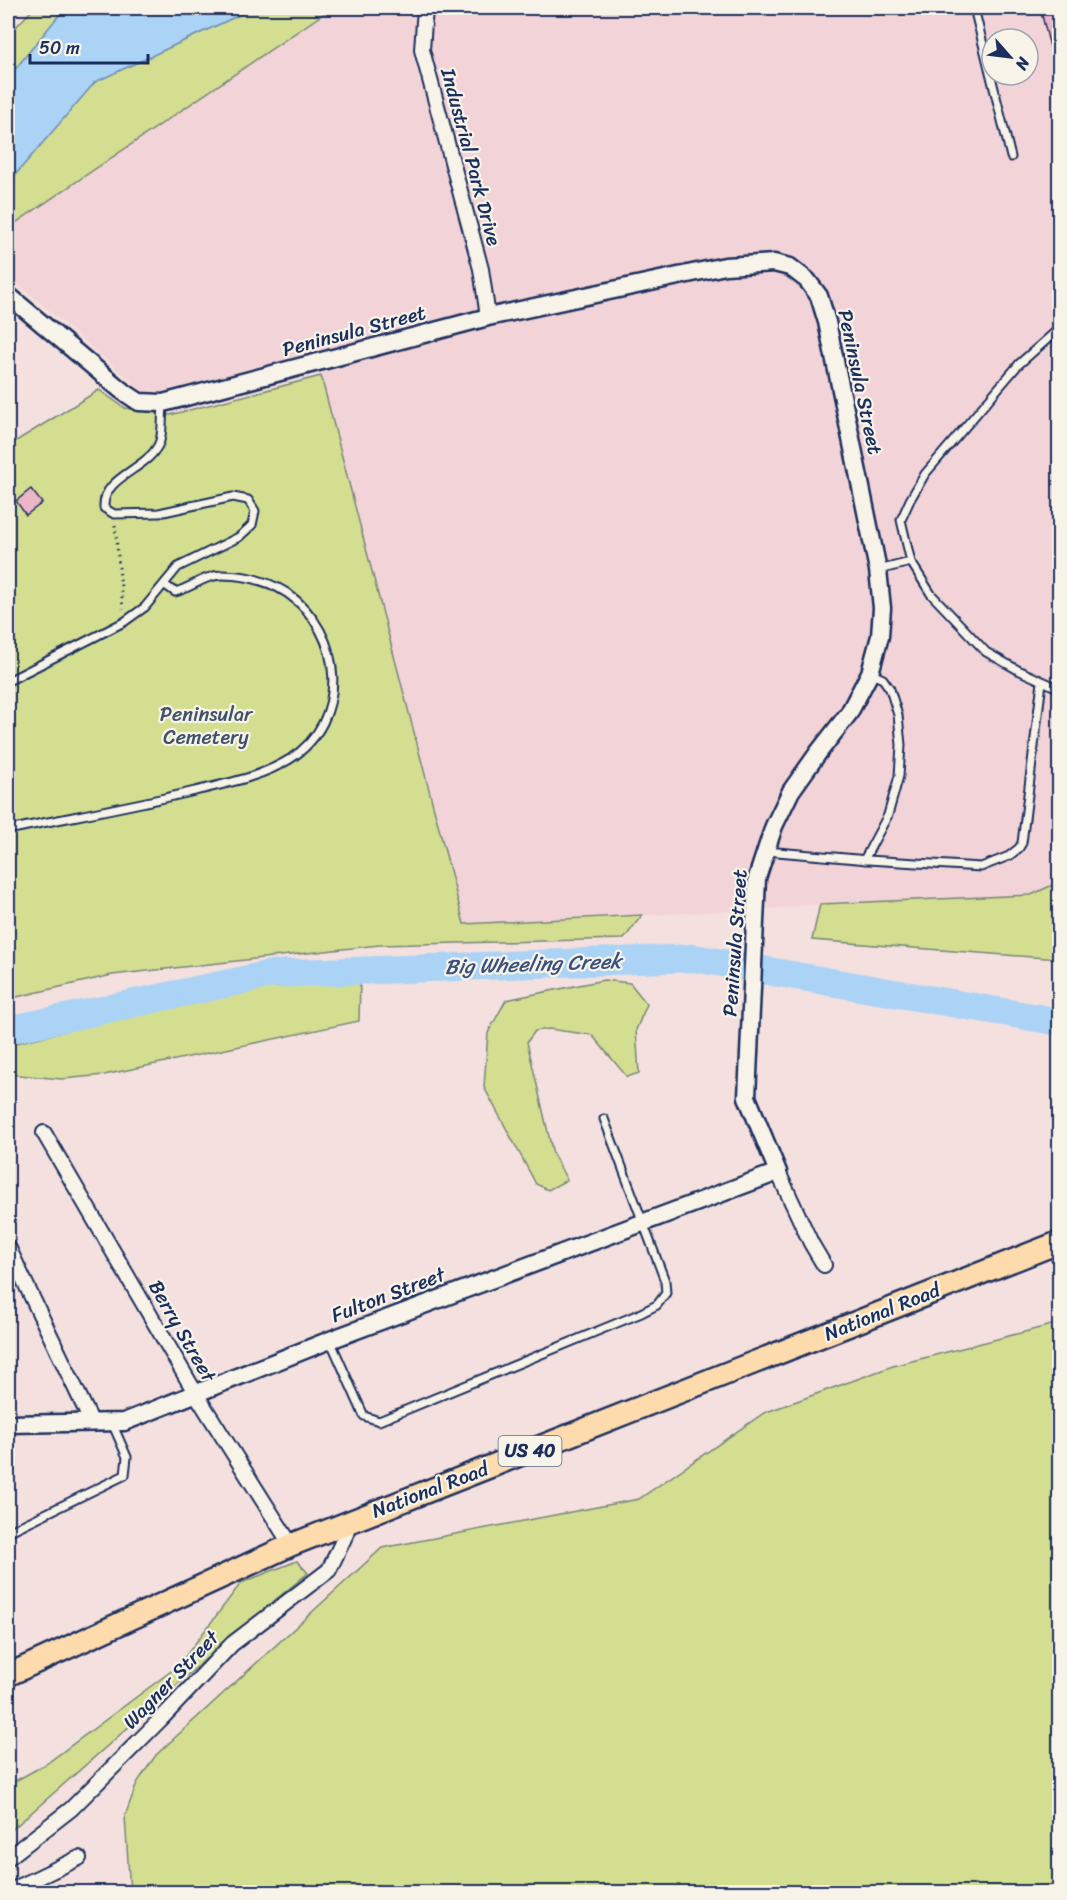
<svg xmlns="http://www.w3.org/2000/svg" width="1067" height="1900" font-family="Sriracha,sans-serif">
<rect width="100%" height="100%" fill="#f4e0de"/>
<filter id="ink" filterUnits="userSpaceOnUse"><feTurbulence type="fractalNoise" baseFrequency=".0167" numOctaves="2"/><feDisplacementMap in="SourceGraphic" scale="12" xChannelSelector="R" yChannelSelector="G"/><feConvolveMatrix kernelMatrix="1 2 1 2 8 2 1 2 1" color-interpolation-filters="sRGB"/></filter>
<g filter="url(#ink)">
<!-- built -->
<path fill="#f2d3d7" fill-rule="evenodd" d="M332,8H1059V882L1031,895L820,904L768,909L464,924L315,352L147,395L8,275V228ZM992,39H1028V75H992Z"/>
<!-- green -->
<path fill="#d3de91" stroke="#778678" stroke-width="1.5" d="M34,8H65L8,78V35Z
M250,8H332L8,228V183L95,82L239,15Z
M321,376L464,924L642,915L624,939L379,945L112,975L8,999V446L99,390L125,408L170,415Z
M1059,882V959L812,940L820,904L1031,895Z
M604,980L630,983L647,1004L636,1030L639,1073L627,1077L592,1035L549,1029L535,1031L527,1042L553,1154L567,1180L548,1190L536,1184L484,1087L488,1033L506,1000Z
M360,981L359,1021L104,1075L62,1079L8,1074V1045L234,990Z
M1059,1323V1892H130L125,1816L137,1783L156,1755L382,1548L639,1499L764,1413L893,1366Z
M297,1561L308,1573L240,1629L14,1828L8,1832V1785L46,1764L178,1666L241,1583Z"/>
<!-- water -->
<path fill="#abd3f6" stroke="#7191b9" stroke-width="1.5" d="M65,8H250L239,15L95,82L8,183V78Z"/>
<g fill="none" stroke-linecap="round" stroke-linejoin="round">
<!-- river -->
<path stroke="#abd3f6" stroke-width="28" d="M8,1030L272,974L694,958L1060,1022"/>
</g>
<!-- building -->
<path fill="#edb5c8" stroke="#1b2f5e" stroke-width="1.5" d="M1040,8H1059V65L1055,66Z
M31,489L42,503L26,515L16,501Z"/>
<g fill="none" stroke-linecap="round" stroke-linejoin="round">
<!-- service casing -->
<g stroke="#1b2f5e" stroke-width="11">
<path id="service" d="M974,8L1011,157
M1060,328L1019,364L925,474L910,500L901,520L911,562L931,594L986,652L1018,670L1060,689
M878,570L911,562
M8,681L124,622L145,607L178,567L239,537L252,525L255,511L248,500L233,497L159,513L114,514L104,508C102,475 150,470 160,441C163,430 162,414 163,403
M8,830C70,817 133,806 195,791C228,783 261,777 290,759C351,720 344,633 287,593C268,581 244,575 222,575C205,575 191,588 175,592L165,585
M766,851L868,860L981,867L1009,856L1019,848L1022,843L1042,682
M864,860L888,815L899,776L901,745L898,715L890,689L883,679L870,673
M330,1340L364,1416L379,1421L639,1314L657,1305L666,1293L665,1281L604,1119
M8,1532L125,1475L127,1457L112,1423"/>
</g>
<!-- minor casing -->
<g stroke="#1b2f5e" stroke-width="18">
<path id="minor" d="M425,8L422,50L481,269L488,317
M44,1133L196,1394L291,1545
M778,1172L811,1243L824,1265
M8,1247L92,1423
M8,1858L71,1809L160,1720L232,1644L329,1570L346,1534L348,1522
M8,1892L79,1858"/>
</g>
<!-- tertiary casing -->
<g stroke="#1b2f5e" stroke-width="21">
<path id="tertiary" d="M8,295L121,390L139,402L163,403L488,317L725,266L774,263L790,267L807,280L819,296L827,322L878,570L882,608L880,636L870,673L849,713L818,753L791,791L774,826L757,878L747,1097L778,1172L330,1340L124,1422L8,1424"/>
</g>
<!-- primary casing -->
<g stroke="#1b2f5e" stroke-width="26">
<path id="primary" d="M8,1675L291,1545L1060,1242"/>
</g>
<!-- path -->
<path stroke="#1b2f5e" stroke-width="3" stroke-dasharray="1.5 4.5" stroke-linecap="butt" d="M115,525L123,609"/>
<!-- service -->
<use href="#service" stroke="#f7f3e8" stroke-width="7"/>
<!-- minor -->
<use href="#minor" stroke="#f7f3e8" stroke-width="14"/>
<!-- tertiary -->
<use href="#tertiary" stroke="#f7f3e8" stroke-width="16"/>
<!-- primary -->
<use href="#primary" stroke="#fedbac" stroke-width="21"/>
</g>
</g>
<g text-anchor="middle" dominant-baseline="central" stroke-width="4.5" stroke-linejoin="round" paint-order="stroke">
<!-- shield labels -->
<rect fill="#f7f3e8" stroke="#5d6a87" stroke-width="1.5" x="498.5" y="1436" width="63" height="30" rx="4.5"/>
<g font-size="18" font-weight="bold" fill="#1b2f5e">
<text x="530" y="1451">US 40</text>
</g>
<!-- street labels -->
<g font-size="20" fill="#1b2f5e" stroke="#f7f3e8">
<text transform="translate(471 157) rotate(75)">Industrial Park Drive</text>
<text transform="translate(354 331) rotate(-15)">Peninsula Street</text>
<text transform="translate(860 382) rotate(78)">Peninsula Street</text>
<text transform="translate(735 943) rotate(-86)">Peninsula Street</text>
<text transform="translate(388 1295) rotate(-21)">Fulton Street</text>
<text transform="translate(882 1312) rotate(-22)">National Road</text>
<text transform="translate(182 1331) rotate(60)">Berry Street</text>
<text transform="translate(430 1490) rotate(-21)">National Road</text>
<text transform="translate(171 1680) rotate(-46)">Wagner Street</text>
</g>
<!-- park labels -->
<g font-size="20" fill="#405268" stroke="#f7f3e8">
<text x="206" y="714">Peninsular<tspan x="206" dy="23">Cemetery</tspan></text>
</g>
<!-- water labels -->
<g font-size="21" font-style="italic" fill="#38507c" stroke="#f7f3e8">
<text transform="translate(533 964) rotate(-2)">Big Wheeling Creek</text>
</g>
</g>
<!-- margin -->
<rect width="1067" height="1900" fill="none" stroke="#f7f3e8" stroke-width="30"/>
<rect x="15" y="15" width="1037" height="1870" fill="none" stroke="#1b2f5e" stroke-width="2" filter="url(#ink)"/>
<!-- north arrow -->
<g transform="translate(1010 57) rotate(118)"><circle r="28" fill="#f7f3e8" stroke="#9fa5b1" stroke-width="1.5"/>
<path d="M0-4.5L10 22L0 15L-10 22Z" fill="#1b2f5e"/>
<text y="-9" font-size="16" font-weight="bold" text-anchor="middle" fill="#1b2f5e">N</text>
</g>
<!-- scale -->
<path d="M30 54v9h118v-9" fill="none" stroke="#1b2f5e" stroke-width="3"/>
<text x="39" y="54" font-size="18" fill="#1b2f5e" stroke="#f7f3e8" stroke-width="4.5" paint-order="stroke">50 m</text>
</svg>
